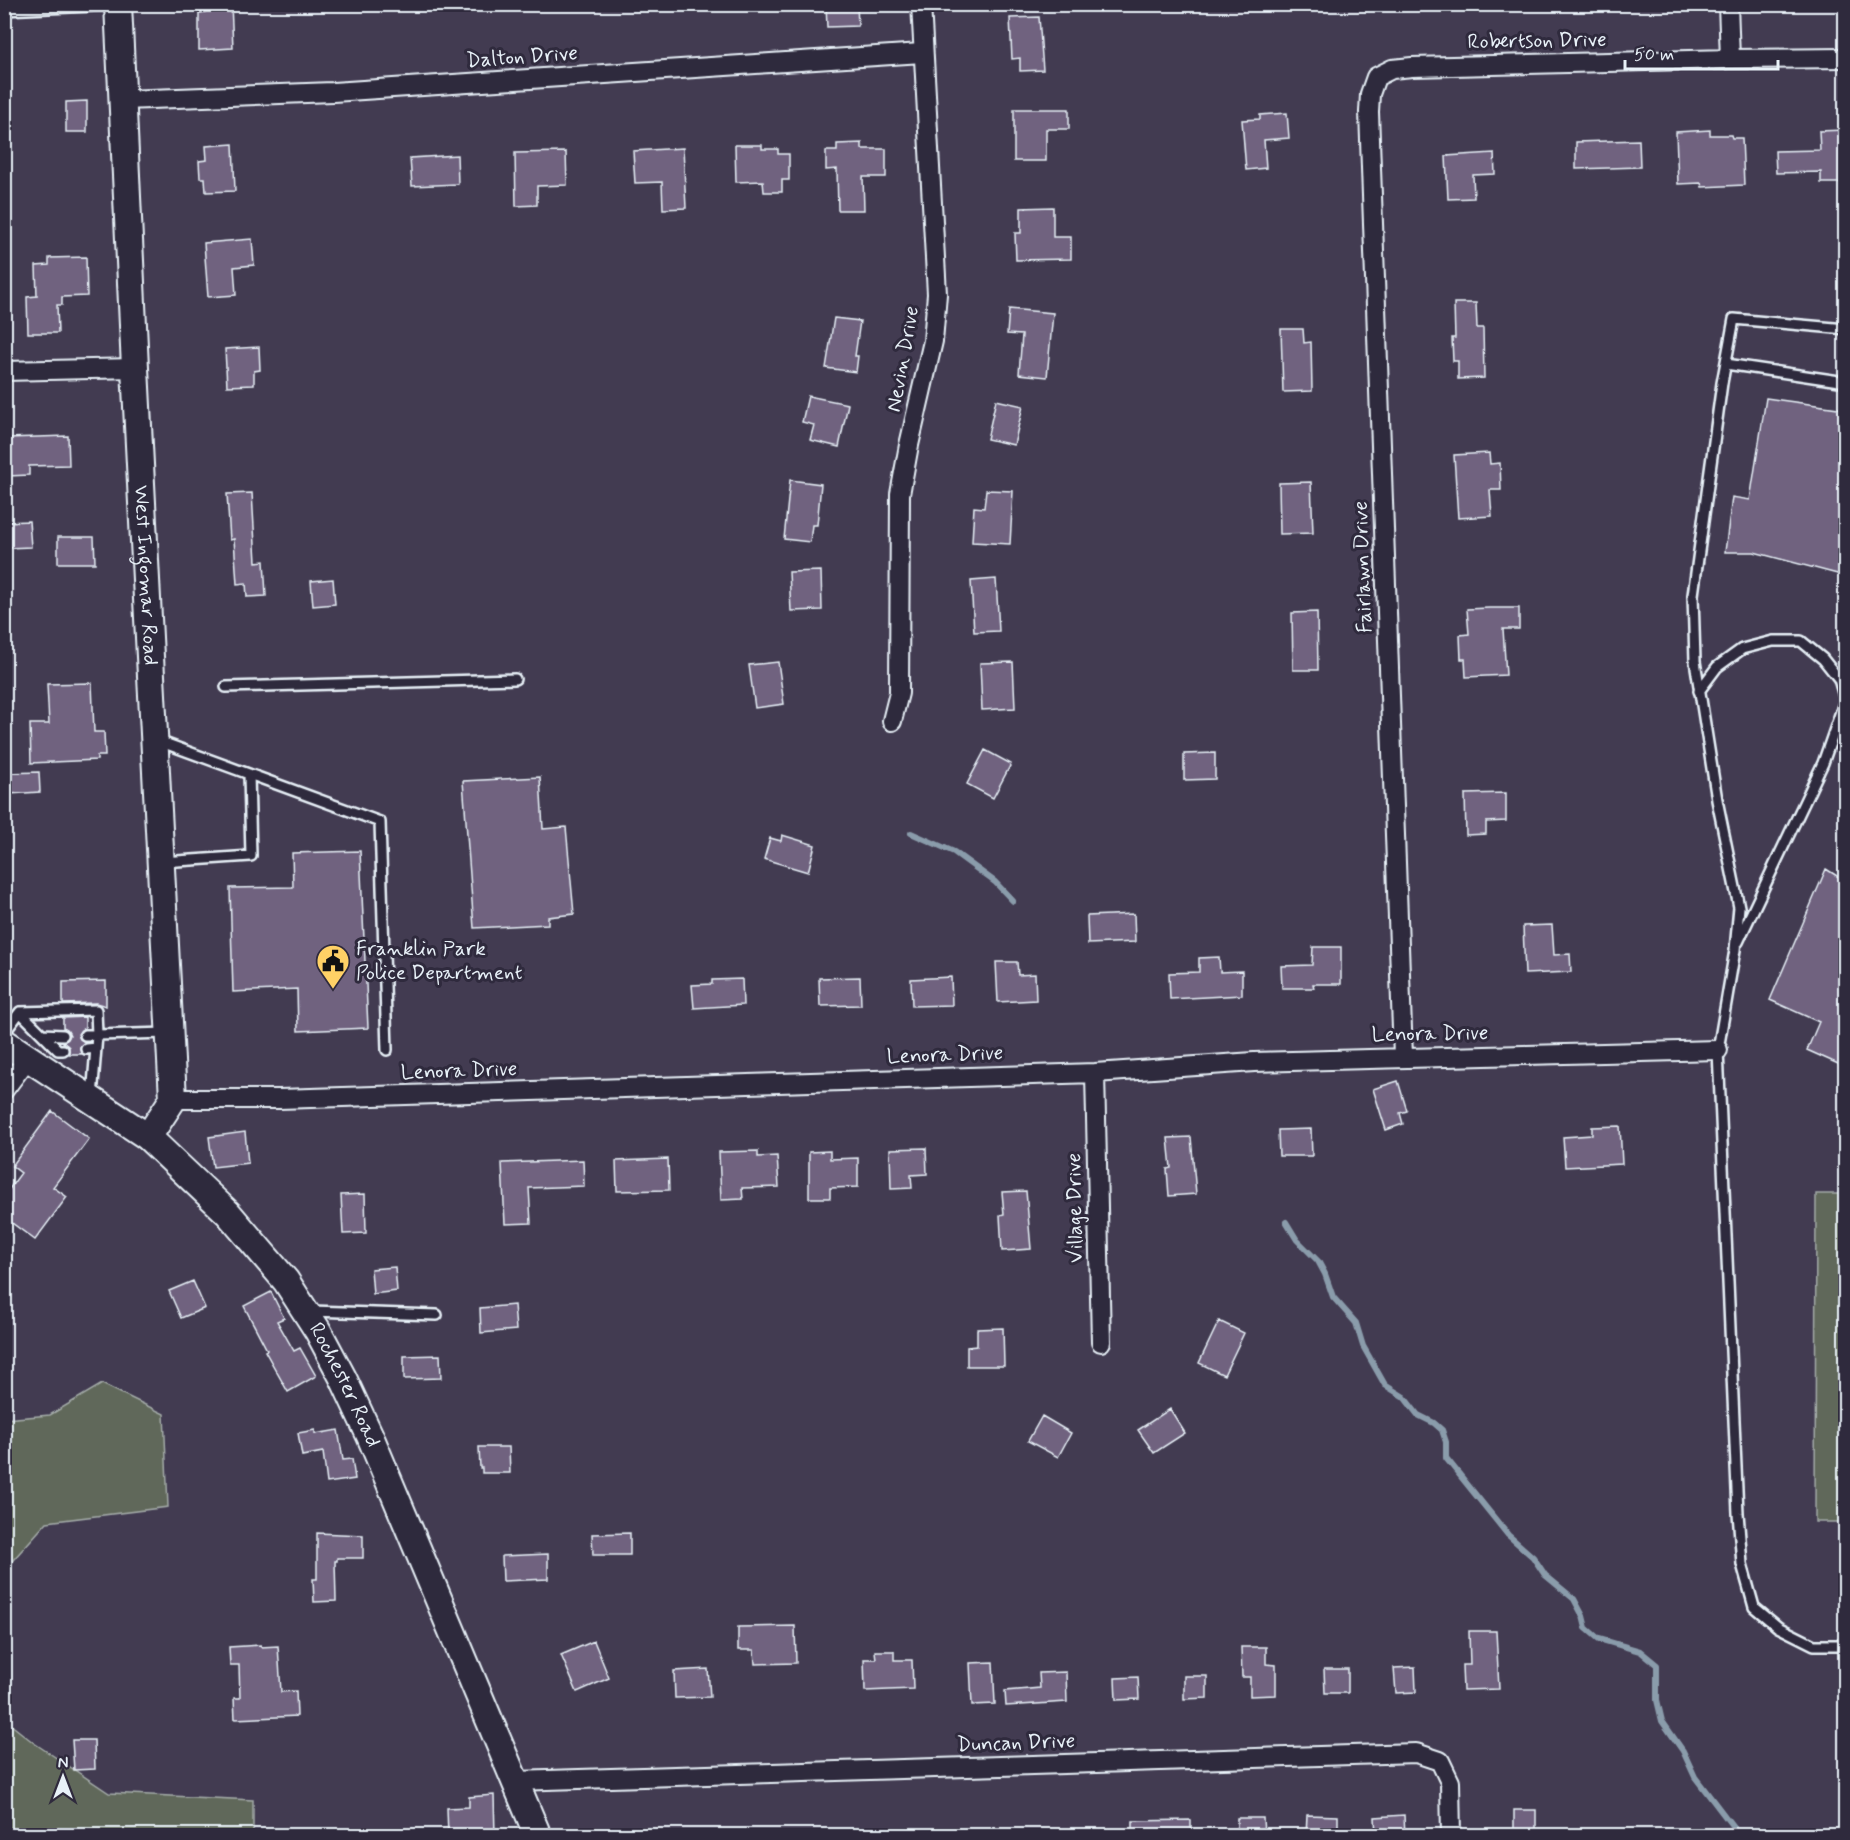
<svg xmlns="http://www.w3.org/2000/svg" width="1850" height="1840" font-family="Mynerve,sans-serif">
<rect width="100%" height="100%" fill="#423b51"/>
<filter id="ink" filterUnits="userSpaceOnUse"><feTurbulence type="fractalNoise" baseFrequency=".0167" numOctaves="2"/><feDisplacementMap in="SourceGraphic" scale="12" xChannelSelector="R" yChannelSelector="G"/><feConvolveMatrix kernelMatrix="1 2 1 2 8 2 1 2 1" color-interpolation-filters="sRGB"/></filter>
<g filter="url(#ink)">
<!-- green -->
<path fill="#61675a" stroke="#a4aca9" stroke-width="1.5" d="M1816,1194H1845V1522H1815Z
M102,1384L164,1414L168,1507L47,1522L5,1569V1419L50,1415Z
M5,1720L34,1743L109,1793L253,1800V1835H5Z"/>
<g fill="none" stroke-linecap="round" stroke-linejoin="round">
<!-- stream -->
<path stroke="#8a9cab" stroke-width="6" d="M911,833L954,852L995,882L1013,901
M1286,1222L1297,1240L1318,1261L1325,1274L1333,1297L1356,1323L1363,1346L1385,1385L1404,1397L1418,1415L1434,1423L1442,1430L1446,1442V1458L1508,1535L1533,1557L1545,1575L1574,1599L1583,1616L1586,1628L1599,1639L1640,1651L1657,1665V1700L1662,1721L1683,1751L1695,1777L1740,1836"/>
</g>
<!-- building -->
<path fill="#6f627f" stroke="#e8f1f8" stroke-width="1.5" d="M206,4H231L233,48L199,50V13L206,12Z
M826,4H857L858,26L827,27Z
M1039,17L1043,70L1020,71V58L1012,59L1010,18Z
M87,101V132H66V102Z
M1014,109H1069V129H1046V161H1014Z
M1287,113L1289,138L1264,140L1266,168L1246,170L1242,120L1260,119V115Z
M1710,130V135H1731L1732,138H1742L1744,185L1702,187L1701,183L1678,184L1676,132Z
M1845,130V170H1842L1843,183H1821V172L1776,173L1775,151L1820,150L1819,131Z
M1639,140L1640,167L1576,169V142Z
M862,143V149H886V177H863L864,210H838L837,169L826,170V151H837V144Z
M233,144L235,191L206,192L205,178H200L199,161L207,160L206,146Z
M735,145H762V149H778V154H789V180H782V192H764L763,181L736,182Z
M683,148L686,208L663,209L662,182L635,183L633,151Z
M566,152L567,185L537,186V205L516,206L515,153Z
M1494,153L1495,174L1473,175L1474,198L1448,199L1446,156Z
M457,155L458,184L412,186L410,158Z
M1053,207V237H1071V259L1016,260L1015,233H1021V208Z
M252,239L254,265L234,267L236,295L208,297L204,243Z
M86,257L87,296L62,297V305H57L58,333H28L27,297L37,296L36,266L49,265V258Z
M1454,303H1476L1477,328H1483L1484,378L1458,379V361H1453L1452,338H1455Z
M1009,309L1053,313L1047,377L1019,374L1022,335L1007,334Z
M834,318L860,321L855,356H858L856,372L826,368Z
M1281,329H1303L1304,343L1311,342L1312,391L1283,392Z
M259,347L260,370L254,371V385L227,386L225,349Z
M808,396L848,404L839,447L810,440L814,425L802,422Z
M1766,398L1845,409V576L1754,552H1725L1732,497L1750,500Z
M996,400L1023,406L1014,445L987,439Z
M68,436L69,465L29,466V475L8,476L7,438Z
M1489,453L1490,464L1500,463L1501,490H1490L1492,516L1458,518L1454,455Z
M790,480L821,484L817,525H812L810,542L784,539Z
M1311,482L1313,533L1280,534L1279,483Z
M986,490L1013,491L1010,544L972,542L974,507L984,508Z
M252,493L256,562L264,561L266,596L247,597L246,583L237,584L234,539L230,540L227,494Z
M29,521L31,547L7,548L6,522Z
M58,537H94L95,563H58Z
M821,571L822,610L791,611L789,572Z
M333,579L335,604L313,606L311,581Z
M996,579L999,631L974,632L971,581Z
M1489,608H1519V629H1503L1506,675L1466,677L1465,659H1461L1460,635L1469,634L1467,609Z
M1317,612L1318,670H1293L1292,613Z
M778,662L784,704L755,708L749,665Z
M1013,662L1015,708L982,710L980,663Z
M92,683L94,732H104L105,756H97V760L31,763L30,724H49L47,684Z
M985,750L1011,764L993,798L967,784Z
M1215,753V779L1184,780V754Z
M39,772L40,792L9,794L8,773Z
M540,777L543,829L566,827L574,914L548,917V924L474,928L463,781Z
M1506,793V821L1486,822V834L1466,835L1465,794Z
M782,835L815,845L808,872L764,859L770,838L781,841Z
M360,851L368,1028L298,1031L297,989L233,992L230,888L293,887L292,853Z
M1826,869L1845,881V1067L1807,1050L1819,1022L1770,1000Z
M1134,914L1135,942L1088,944L1087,916Z
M1552,925L1554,955L1570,954L1571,972L1525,974L1523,926Z
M1313,947H1341V984H1313L1314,988H1282L1281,966L1312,965Z
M1219,957L1220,972L1242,971V995L1170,999L1169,973L1199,972V958Z
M996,962H1017L1018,975L1035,974L1036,1000L998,1002Z
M860,977L861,1005L820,1006L819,978Z
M951,977L952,1005L912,1006L911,979Z
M742,979L743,1005L694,1008L692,985L712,984V980Z
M106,981V1006L96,1003L63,1004V982Z
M85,1017V1028L81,1030L78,1034L80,1039L85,1042L80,1047L81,1054H69V1047L63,1042L68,1039L70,1035L67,1030L63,1028V1018Z
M1398,1081L1407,1111L1400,1113L1403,1124L1386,1130L1373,1089Z
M52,1111L89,1139L53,1187L67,1197L35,1240L4,1217V1196L21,1173L12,1166Z
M1620,1126L1622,1164L1565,1167L1563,1137L1592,1135V1127Z
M1311,1129L1312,1156H1279L1278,1130Z
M245,1132L248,1163L213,1167L209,1137Z
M1191,1137L1196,1194L1169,1196L1167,1169L1171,1168L1168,1138Z
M926,1148L927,1174L911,1175L912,1188L891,1189L890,1149Z
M758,1151V1157L777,1156L779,1187L742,1188L743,1199L721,1200L719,1152Z
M830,1151V1159L858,1158V1187L830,1188V1198H809V1152Z
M668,1159L669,1190L617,1191L616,1161Z
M583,1160L584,1186L529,1188L531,1223L505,1224L502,1163Z
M1026,1191L1031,1249L1002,1251L1000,1215L1004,1214L1002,1192Z
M365,1194L366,1233L343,1234L341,1195Z
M395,1267L397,1291L373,1294L371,1269Z
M193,1281L205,1308L181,1318L169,1291Z
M271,1292L284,1318L277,1321L294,1351L300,1348L316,1376L288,1392L265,1351L267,1350L244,1306Z
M514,1305L516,1330L481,1333L480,1308Z
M1219,1321L1244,1333L1224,1375L1199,1363Z
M1003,1328L1004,1366H967V1347L977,1346V1329Z
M440,1355L441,1378L404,1379V1356Z
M1170,1409L1185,1433L1154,1453L1138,1430Z
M1042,1416L1071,1433L1058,1457L1028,1441Z
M315,1430V1434L338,1430L343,1460L352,1459L355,1479L327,1483L323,1452L302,1456L298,1433Z
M479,1447H509L510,1473H482V1468H480Z
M317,1533L363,1535V1558H337V1561H335L336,1601L314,1602L313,1579H317Z
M630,1533V1555H593L592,1534Z
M548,1554V1579L503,1581L502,1556Z
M795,1626L796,1663L755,1664L754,1650H738V1627Z
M1469,1631H1496L1499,1689L1463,1690L1462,1665H1470Z
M594,1641L609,1678L577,1692L561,1655Z
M261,1645V1647L278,1646L281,1692L296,1691L297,1716L235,1719L234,1698H240L239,1665H230L229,1647Z
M1241,1647H1266V1664L1276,1665V1695L1250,1696V1677H1242Z
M875,1651H894V1660H912L913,1689L865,1691L864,1659H876Z
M993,1662L995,1704L972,1705L970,1663Z
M1415,1667L1416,1692L1396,1693L1394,1668Z
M708,1669L710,1697L675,1698L674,1671Z
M1324,1669H1348V1693H1325Z
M1066,1672L1067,1702L1006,1706L1005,1691L1040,1688L1039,1673Z
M1184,1676H1207V1698L1184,1699Z
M1138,1677L1139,1699L1116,1700L1115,1678Z
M72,1740H94L95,1769L74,1770Z
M494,1795L495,1836H448L447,1808L469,1807V1797Z
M1514,1810H1536V1836H1514Z
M1307,1815L1338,1816V1836H1306Z
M1404,1815L1405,1836H1376L1375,1817Z
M1237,1818H1263L1264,1836H1237Z
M1191,1820V1836H1133V1821Z"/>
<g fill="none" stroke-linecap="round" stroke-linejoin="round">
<!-- lane casing -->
<g stroke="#e8f1f8" stroke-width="14">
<path id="lane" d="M4,10L116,5
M1846,329L1734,319L1722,383L1693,595L1695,661L1717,800L1739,907L1735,950L1718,1050L1738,1513L1742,1564L1754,1607L1778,1627L1814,1645H1846
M1726,364L1846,382
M226,687L515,679
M1699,691L1717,667L1742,649L1773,641H1801L1823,659L1839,679L1845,700L1823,763L1738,942
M156,740L380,822L387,1050
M162,862L251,856L249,774
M20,1012L58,1050H63
M4,1033L20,1012L96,1010L97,1035L168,1033
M42,1034L63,1035
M85,1035H97L96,1048L86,1049
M92,1097L96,1048
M311,1311L437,1315"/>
</g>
<!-- street casing -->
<g stroke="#e8f1f8" stroke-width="22">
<path id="street" d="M1728,4L1730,59
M124,100L333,92L922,53
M4,371L135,368
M892,721L899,693L900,494L909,445L933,341L937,294L921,4
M1403,1057L1369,112L1370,94L1376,77L1392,69L1412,67L1730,59L1846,58
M1095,1073L1101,1342
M4,1090L28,1058
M173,1099H279L1095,1073L1254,1062L1718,1050
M515,1781L1416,1753L1440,1761L1450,1782L1451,1836"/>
</g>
<!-- secondary casing -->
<g stroke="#e8f1f8" stroke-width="30">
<g id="secondary">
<path id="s1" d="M118,4L135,368L173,1099L148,1137"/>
<path id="s2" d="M4,1042L148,1137L228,1213L286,1281L318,1331L343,1378L370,1436L538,1836"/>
</g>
</g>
<!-- lane -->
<use href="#lane" stroke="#2f2a3d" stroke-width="9"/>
<!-- street -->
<use href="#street" stroke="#2f2a3d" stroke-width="18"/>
<!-- secondary -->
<use href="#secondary" stroke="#2f2a3d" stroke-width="26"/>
</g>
</g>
<!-- icons -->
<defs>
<g id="civic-pin" transform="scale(1.725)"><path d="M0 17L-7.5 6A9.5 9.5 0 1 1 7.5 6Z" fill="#ffd166" stroke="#2f2a3d"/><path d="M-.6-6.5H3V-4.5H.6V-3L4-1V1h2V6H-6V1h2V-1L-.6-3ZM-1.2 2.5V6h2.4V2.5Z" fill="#111"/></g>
</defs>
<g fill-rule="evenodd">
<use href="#civic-pin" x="333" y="961"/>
</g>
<g text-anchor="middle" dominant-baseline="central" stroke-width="6" stroke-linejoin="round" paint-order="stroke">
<!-- street labels -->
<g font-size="21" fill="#e8f1f8" stroke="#2f2a3d">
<text transform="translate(1537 41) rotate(-1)">Robertson Drive</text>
<text transform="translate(522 57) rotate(-4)">Dalton Drive</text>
<text transform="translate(903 359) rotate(-80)">Nevin Drive</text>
<text transform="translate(1363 567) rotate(-92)">Fairlawn Drive</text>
<text stroke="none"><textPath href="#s1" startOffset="572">West Ingomar Road</textPath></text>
<text transform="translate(1430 1034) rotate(-1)">Lenora Drive</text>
<text transform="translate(945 1055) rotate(-2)">Lenora Drive</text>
<text transform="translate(459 1071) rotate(-2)">Lenora Drive</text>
<text transform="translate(1075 1208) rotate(-91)">Village Drive</text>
<text stroke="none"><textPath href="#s2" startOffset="492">Rochester Road</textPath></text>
<text transform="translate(1016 1743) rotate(-2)">Duncan Drive</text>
</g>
<!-- poi labels -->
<g font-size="21" fill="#e8f1f8" stroke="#2f2a3d" text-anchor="start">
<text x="356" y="949">Franklin Park<tspan x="356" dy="24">Police Department</tspan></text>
</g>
</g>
<!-- margin -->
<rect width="1850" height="1840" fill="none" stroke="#2f2a3d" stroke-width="24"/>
<rect x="12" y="12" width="1826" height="1816" fill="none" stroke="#e8f1f8" stroke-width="2" filter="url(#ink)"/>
<!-- north arrow -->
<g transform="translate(63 1777)" stroke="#2f2a3d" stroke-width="4.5" paint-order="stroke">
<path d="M0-4.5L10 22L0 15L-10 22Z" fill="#e8f1f8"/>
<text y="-9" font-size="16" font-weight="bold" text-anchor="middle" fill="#e8f1f8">N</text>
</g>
<!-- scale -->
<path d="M1625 60v9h153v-9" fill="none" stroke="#e8f1f8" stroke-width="3"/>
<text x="1634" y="60" font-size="18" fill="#e8f1f8" stroke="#2f2a3d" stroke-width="4.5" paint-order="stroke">50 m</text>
</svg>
